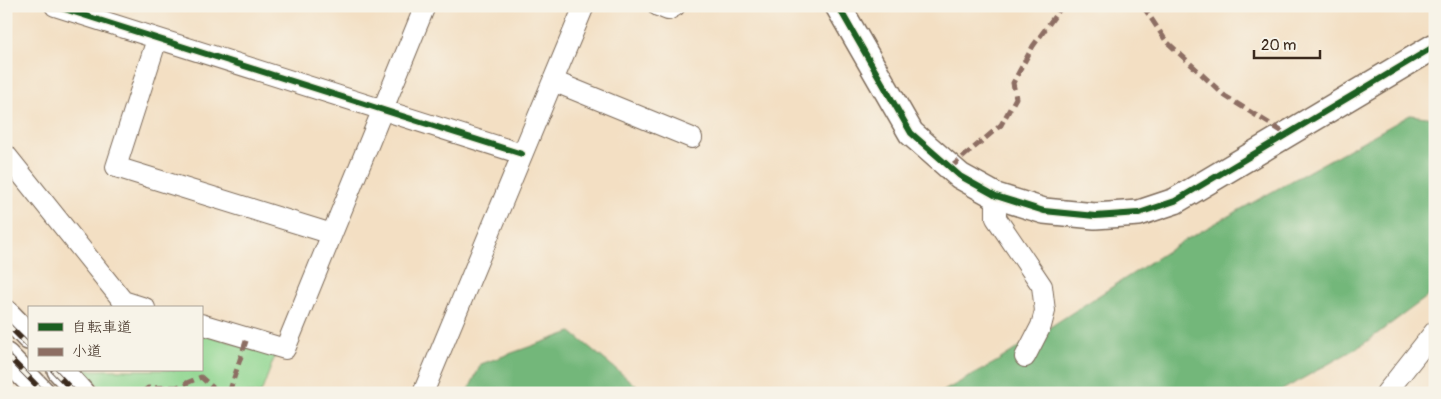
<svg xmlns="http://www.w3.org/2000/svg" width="1441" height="399" font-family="Pangolin,'Klee One',sans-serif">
<rect width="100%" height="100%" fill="#f7f3e8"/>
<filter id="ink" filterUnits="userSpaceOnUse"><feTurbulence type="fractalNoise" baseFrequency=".02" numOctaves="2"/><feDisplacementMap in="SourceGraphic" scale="10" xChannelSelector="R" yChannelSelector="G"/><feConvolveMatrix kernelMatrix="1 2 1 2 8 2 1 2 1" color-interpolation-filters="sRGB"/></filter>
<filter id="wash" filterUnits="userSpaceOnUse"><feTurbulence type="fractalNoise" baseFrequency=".0096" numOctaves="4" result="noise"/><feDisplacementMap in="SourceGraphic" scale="20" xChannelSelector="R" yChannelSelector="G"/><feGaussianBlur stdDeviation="1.12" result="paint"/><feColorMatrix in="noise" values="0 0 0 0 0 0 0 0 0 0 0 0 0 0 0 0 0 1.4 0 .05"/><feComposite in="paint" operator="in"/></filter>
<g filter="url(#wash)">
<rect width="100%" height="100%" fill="#f3dfc3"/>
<!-- green -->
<path fill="#8fd690" stroke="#658057" d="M201,333L275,356L261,393H105L83,370H201Z"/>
<!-- forest -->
<path fill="#73b77a" stroke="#57704c" d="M1410,115L1435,118V291L1362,345L1277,393H940L996,362L1180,243Z
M571,332L645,393H467L481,364Z"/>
</g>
<g filter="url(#ink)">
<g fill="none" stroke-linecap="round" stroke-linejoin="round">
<!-- minor casing -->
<g stroke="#7b6958" stroke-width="22">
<path id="minor" d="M55,6L522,154
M658,6L668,10L675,6
M157,39L116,167L332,234
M553,81L692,138
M6,155L123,301L145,308
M996,196V218L1042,286L1045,311L1041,326L1025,357
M201,324L285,349L425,6
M423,393L584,6
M1386,393L1435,331"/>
</g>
<!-- tertiary casing -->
<g stroke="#7b6958" stroke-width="28">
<path id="tertiary" d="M838,6L911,133L960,176L996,196L1044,211L1095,216L1139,213L1175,201L1435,46
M6,313L29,337
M6,356L42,393
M60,370L81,393"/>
</g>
<!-- minor -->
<use href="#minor" stroke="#fff" stroke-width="20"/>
<!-- tertiary -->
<use href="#tertiary" stroke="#fff" stroke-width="25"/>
<!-- rail casing -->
<g stroke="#3b2a1e" stroke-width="5.5">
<path id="rail" d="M6,323L29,346
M6,354L44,393
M53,370L75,393"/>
</g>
<!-- rail -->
<use href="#rail" stroke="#f7f3e8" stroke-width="4" stroke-dasharray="11" stroke-linecap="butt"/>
<!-- quiet -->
<path stroke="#8d6e63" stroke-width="5" stroke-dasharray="10 5" stroke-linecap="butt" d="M1143,6L1166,41L1225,96L1286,134
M951,167L1001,125L1016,98L1013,83L1033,46L1062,6
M142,393L148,388L177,387L201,377L219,393
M229,393L247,338"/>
<!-- cycleway casing -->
<g stroke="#f7f3e8" stroke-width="9">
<path id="cycleway" d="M55,6L522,154
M838,6L911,133L960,176L996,196L1044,211L1095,216L1139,213L1175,201L1435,46"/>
</g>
<!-- cycleway -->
<use href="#cycleway" stroke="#1b5e20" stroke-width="6"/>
</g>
</g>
<!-- margin -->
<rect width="1441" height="399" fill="none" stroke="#f7f3e8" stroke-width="25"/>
<!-- legend -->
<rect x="28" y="306" width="175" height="65" fill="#f7f3e8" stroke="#aca397"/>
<rect x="38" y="323" width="25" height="8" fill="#1b5e20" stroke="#aca397"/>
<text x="72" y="332" font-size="15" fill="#3b2a1e">自転車道</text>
<rect x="38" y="348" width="25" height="8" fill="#8d6e63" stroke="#aca397"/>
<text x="72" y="356" font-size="15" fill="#3b2a1e">小道</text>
<!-- scale -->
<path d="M1254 50v8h66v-8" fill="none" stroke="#3b2a1e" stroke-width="2.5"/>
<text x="1261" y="50" font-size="15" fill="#3b2a1e" stroke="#f7f3e8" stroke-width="4" paint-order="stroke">20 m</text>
</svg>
